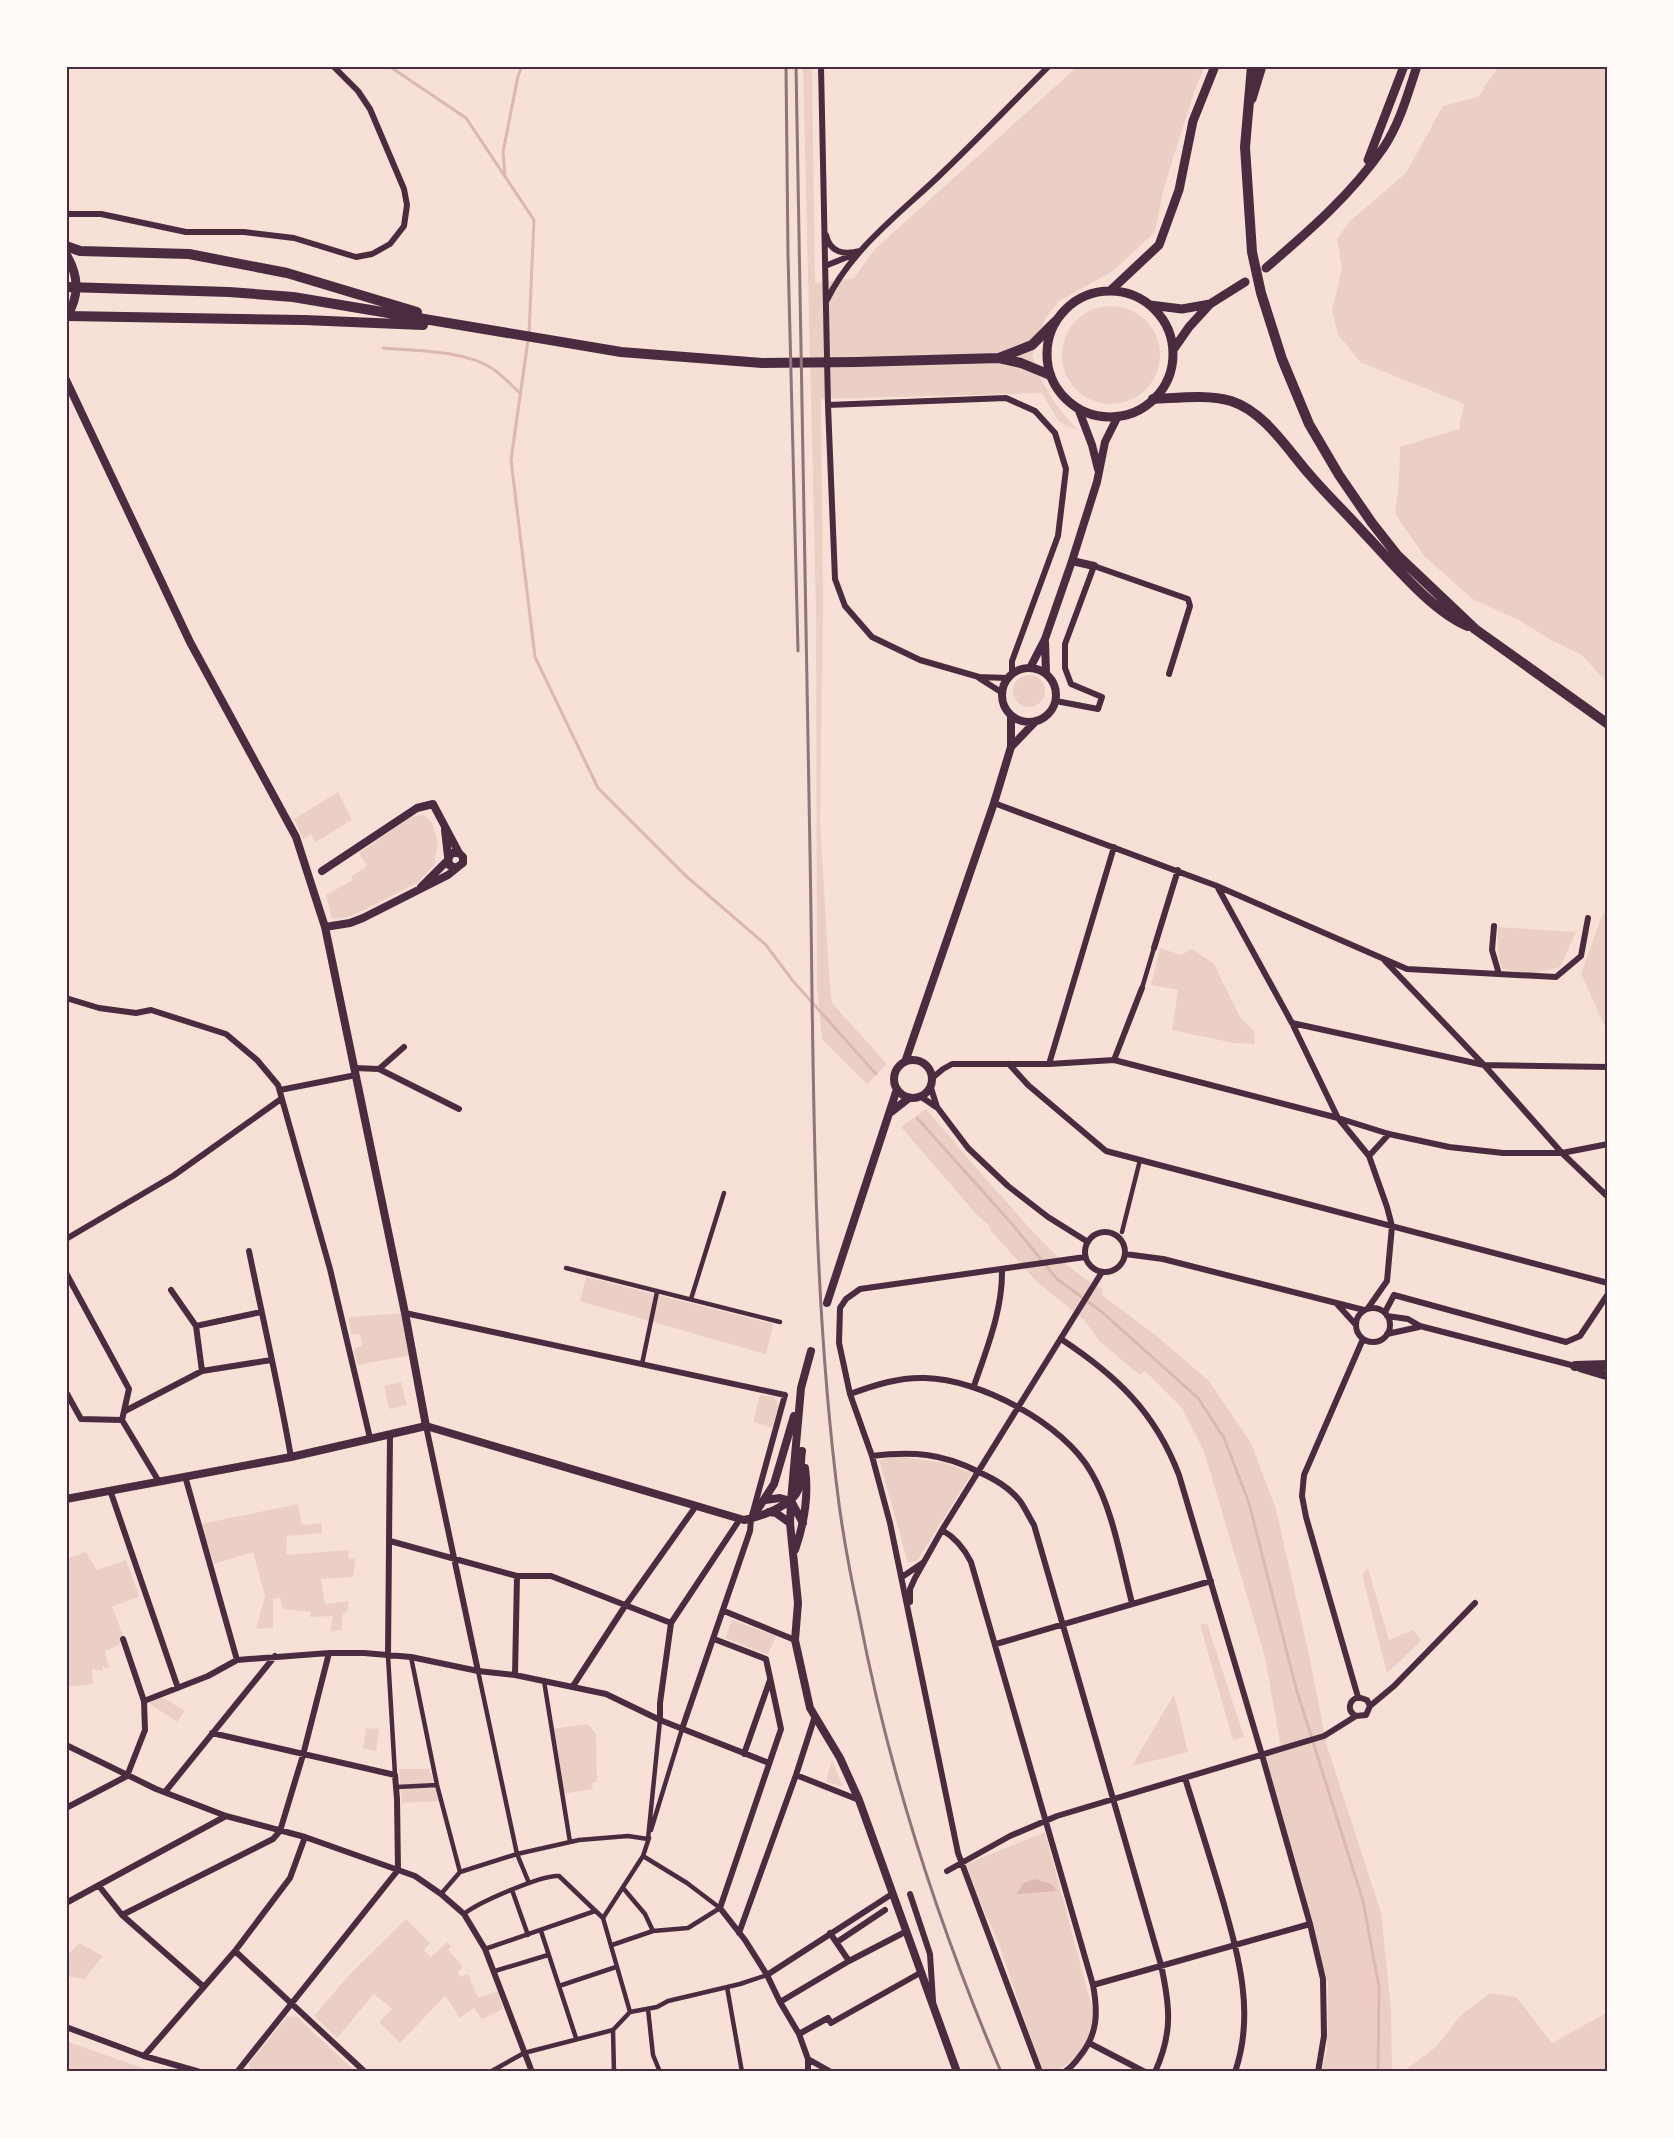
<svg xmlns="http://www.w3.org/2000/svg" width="1674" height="2138" font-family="'Varela Round',sans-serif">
<rect width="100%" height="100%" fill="#f7e1d7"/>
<!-- green -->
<path fill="#ebcfc5" d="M803,66H812L815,283L854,278L875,249L1078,66H1205L1194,92L1164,187L1155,232L1113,271L1059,301L1045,319L1032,357C1044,388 1054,405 1078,430L1059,422L1042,393L821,399L823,606L820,822L830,987L832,1003L887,1064L867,1084L822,1039L817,987L816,608Z
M1495,66H1608V684L1582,655L1551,640L1519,620L1474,600L1425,557L1395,514L1399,482L1400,447L1459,429L1464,404L1360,362L1338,334L1332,310L1342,268L1337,239L1350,221L1406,173L1443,106L1478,97L1496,70Z
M1062 355a49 49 0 1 1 98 0a49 49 0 1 1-98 0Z
M1013 691a16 16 0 1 1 32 0a16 16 0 1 1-32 0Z
M338,792L352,820L316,842L311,834L303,839L294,819Z
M423,815L432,822L438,844L434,865L418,882L352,916L332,919L326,895L353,880L351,877L367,866L359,853L411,817Z
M1603,913H1608V1033L1581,974Z
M1498,927L1576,932L1560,967L1532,974L1502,969L1498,952Z
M1160,948L1181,955L1192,949L1214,964L1240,1017L1255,1032L1254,1044L1233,1043L1172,1030L1178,990L1151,985Z
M926,1109C954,1142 982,1175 1011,1207C1038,1238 1066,1270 1103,1289L1102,1295L1154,1334L1209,1381L1251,1443L1276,1509L1309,1655L1327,1746L1381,1913L1391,2008L1392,2072H1321L1327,2050L1328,1983L1262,1755L1281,1748L1265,1657L1204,1451L1182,1408L1145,1371L1140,1375L1100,1342L1084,1320L1037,1282L991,1231L989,1225L977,1215L901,1127Z
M586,1277L773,1324L766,1354L580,1301Z
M405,1313L417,1354L357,1365L354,1348L362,1346L360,1334L351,1335L348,1317Z
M401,1382L407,1405L389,1409L384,1386Z
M760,1395L774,1397L779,1406L772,1428L753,1422Z
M896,1456L944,1463L972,1473L917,1561L908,1563L879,1460Z
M298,1504L302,1525L322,1523V1533L287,1536L286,1555L348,1550L349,1559L356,1558L353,1577L321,1579L325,1604L349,1601L347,1612L342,1613V1630L330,1632L333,1616L310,1617L311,1612L283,1609L280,1597L273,1599V1628L256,1629L265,1596L253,1552L214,1564L201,1524Z
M86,1552L97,1570L126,1560L139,1596L112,1607L123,1635L119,1645L105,1651L109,1668L102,1667L103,1671L92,1669L93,1684L66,1687V1559Z
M1368,1568L1389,1640L1413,1630L1421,1641L1387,1673L1362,1574Z
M732,1620L776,1636L768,1655L725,1638Z
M1207,1623L1244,1737L1233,1740L1200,1625Z
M1174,1694L1188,1752L1132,1766Z
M162,1697L185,1711L177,1722L149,1703Z
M588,1724L596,1734L597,1782L592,1783L593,1789L562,1794L552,1729Z
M366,1728L379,1729L376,1751L363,1748Z
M832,1760L843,1787L826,1782Z
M399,1769H429L440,1803L437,1801L404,1803L402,1805Z
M1045,1832L1094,2015C1092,2024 1090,2036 1086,2045C1077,2061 1060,2072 1042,2072L1000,1947L964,1865Z
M406,1919L430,1943L424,1950L431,1957L447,1942L451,1946L448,1950L463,1966L458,1973L461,1977L468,1974L478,1998L498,1991L503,2009L482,2019L474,2008L460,2018L445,1996L400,2043L379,2022L392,2009L374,1994L337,2038L314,2016L350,1974Z
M79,1943L103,1956L84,1979L66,1976V1957Z
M1490,1993L1516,1997L1552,2043L1608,2012V2072H1403L1437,2046L1460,2016Z
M296,2016L356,2072H251L249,2064L287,2017Z
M66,2041L154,2072H66Z"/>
<!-- water -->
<path fill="#dcb8b0" d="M1035,1879L1051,1884L1057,1891L1016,1894L1024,1883Z"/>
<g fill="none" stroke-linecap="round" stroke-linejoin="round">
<!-- stream -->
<path stroke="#dcb8b0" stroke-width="3" d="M389,66L466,118L534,220L529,333
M505,176L503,152L518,76L522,66
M528,340L511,460L535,657L598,788L686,876L766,945L793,981L876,1074
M383,348C415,351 466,350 493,369C503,376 512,386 521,394
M917,1118L1012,1224L1057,1279L1102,1312L1198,1398L1224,1438L1249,1503L1296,1688L1363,1901L1379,1987L1378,2072"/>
<!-- pedestrian -->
<path stroke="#4a2c40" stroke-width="4.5" d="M1142,988L1154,948
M1122,1232L1140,1160
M566,1268L780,1322
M691,1299L724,1193
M642,1364L657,1292
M388,1656L395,1775
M411,1657L437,1785L460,1872
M478,1671L517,1854L529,1883
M544,1681L570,1842
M397,1787L437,1785
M651,1830L682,1729
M623,1888L645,1914L653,1931
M512,1890L528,1935
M441,1894L460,1872L517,1854L579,1840L628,1836L648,1839L660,1720
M464,1914C477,1903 543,1874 559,1876L603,1918L630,2012
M603,1918L643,1856L649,1838
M541,1931L576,2038
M612,1945L653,1931L688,1928L720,1908L687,1883L643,1856
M485,1949L595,1911
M495,1971L548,1955
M559,1986L616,1967
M727,1987L742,2072
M648,2009L653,2055L660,2072
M490,2072L524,2053L613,2030
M614,2072L613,2030L630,2012L657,2007L668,2001L740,1984L767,1975"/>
<!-- minor -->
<path stroke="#4a2c40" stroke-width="6" d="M821,66L828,405L835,579L845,606L872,637L920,660L979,677L1007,678
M66,214H101L186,232H244L294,238L356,257L372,254L390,244L404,226L407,205L404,189L370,109L358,91L333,66
M826,235C830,253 844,255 860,251
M825,266L855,254
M827,300C851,250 899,214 938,177C976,141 1012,103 1049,66
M828,405L1006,398L1035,411L1055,433L1066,469L1058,536L1012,661V673
M979,678L1001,692
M1056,701L1098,709L1102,697L1071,684L1065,668V644L1094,566L1188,599L1190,606L1169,674
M994,803L1217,886L1407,969L1556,977L1581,956L1588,918
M1217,886L1292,1023L1338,1118L1369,1156L1387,1207L1392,1226L1387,1281L1368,1308
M1494,926L1492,950L1499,974
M1154,948L1178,870
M1385,961L1484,1065L1562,1153L1608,1197
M66,998L99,1008L136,1013L151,1010L226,1034L257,1060L278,1085L330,1269L370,1438
M1292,1023L1484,1065L1608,1067
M1114,1060L1142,988
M1009,1064L1028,1085L1106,1151L1608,1283
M1049,1064L1114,847
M355,1068L379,1069L404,1047
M379,1069L459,1109
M931,1079L943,1069L952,1064H1049L1114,1060L1338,1118L1389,1134L1449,1147L1503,1153H1562L1608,1144
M930,1085L937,1107L968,1148L1008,1186L1048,1217L1088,1242
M280,1090L356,1075
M920,1096L936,1107
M1369,1156L1389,1134
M1085 1252a20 20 0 1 1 40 0a20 20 0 1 1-40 0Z
M66,1239L173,1176L281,1099
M249,1251C263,1320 279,1388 291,1457
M1125,1254L1163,1259L1364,1310
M66,1273L129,1389L122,1420L158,1480
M171,1290L196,1326L202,1371
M1394,1295L1566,1342L1580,1336L1608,1294
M1337,1304L1356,1325
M1356 1325a17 17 0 1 1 34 0a17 17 0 1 1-34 0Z
M1385,1312L1394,1295
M405,1313L785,1395L751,1519L750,1531L682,1729
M1387,1316L1408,1319L1420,1326L1575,1366
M196,1326L261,1312
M1387,1334L1419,1327
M1061,1339C1117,1376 1155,1412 1179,1475L1262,1755L1310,1924L1323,1979L1324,2036L1318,2072
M974,1386C987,1348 1003,1309 1002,1269
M66,1392L81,1419L122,1420
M850,1394C875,1385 899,1377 925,1378C980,1379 1064,1424 1091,1472C1113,1509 1121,1561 1132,1603
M125,1411L202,1371L271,1360
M426,1426L478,1671
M872,1456C912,1451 942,1453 979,1472C994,1479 1009,1487 1020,1501C1025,1508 1029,1517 1034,1525L1161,1965C1170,2006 1173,2033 1155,2072
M185,1476L237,1660
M110,1490L178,1688
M942,1530C956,1538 964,1548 971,1562L1093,1985C1098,2012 1098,2034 1080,2056C1075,2063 1071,2068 1064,2072
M390,1541L517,1576H551L671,1623
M902,1577L924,1562
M910,1602V1589L915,1578L942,1530L1102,1272
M724,1611L795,1640
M123,1639L144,1701
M714,1639L766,1659L781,1729L720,1908L745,1940L767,1975L780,2002L799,2034L808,2059L831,2072
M996,1644L1211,1581
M388,1656L390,1434
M515,1675L517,1576
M573,1686L625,1606L696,1506
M1358,1697L1306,1517L1302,1496L1304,1475L1363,1339
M1358,1697L1367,1700L1370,1706
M1356,1716C1347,1711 1348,1701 1358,1697
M660,1720V1703L671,1623L740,1519
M212,1733L395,1775L397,1799L398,1870
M66,1745L156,1789L226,1816L305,1837L415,1876L441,1894L464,1914L485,1949L532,2072
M744,1754L770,1680
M796,1775L859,1800
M1185,1778C1198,1819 1211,1860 1223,1901C1239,1958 1255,2014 1235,2072
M165,1792L275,1656
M66,1808L127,1776L145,1730L144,1701L208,1676L237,1660L329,1653H364L411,1657L478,1671L515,1675L606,1694L660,1720L769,1763
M947,1871L1010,1836L1057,1816L1324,1736L1356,1716L1366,1715L1370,1706L1394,1686L1475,1603
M99,1886L122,1915L204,1987
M910,1894L930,1954L933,2001
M66,1903L226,1816
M122,1915L273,1839L280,1831L303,1755L329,1653
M739,1933L796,1775L815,1716
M830,1933L849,1961L905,1932
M837,1942L885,1910
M235,1951L365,2072
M767,1975L892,1894
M1093,1985L1310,1924
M780,2002L849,1961
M66,2027L144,2056L200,2072
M799,2034L828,2018L831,2023L920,1973
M1091,2044L1145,2072
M144,2056L235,1951L290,1878L305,1837
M237,2072L398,1870
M808,2072V2059
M1040,2072L958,1853L890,1523L872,1456L850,1394L839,1343L840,1308L846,1299L860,1289L1085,1257"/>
<!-- tertiary -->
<path stroke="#4a2c40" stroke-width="8" d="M66,380L190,642L296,837L325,927L405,1313L426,1426
M1078,408L1092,445L1098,469
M1072,561L1094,566
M1045,642L1046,673
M1002 695a27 27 0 1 1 54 0a27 27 0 1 1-54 0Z
M1030,668L1045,639L1072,561L1097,482L1105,442L1118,416
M1011,747L1035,722
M445,830L449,865L456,868L463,863V857L459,853H452L449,857
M322,871L417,808L433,804L459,853
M421,887L448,860
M325,927L350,923L363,918L448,875L458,867
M894 1079a19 19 0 1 1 38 0a19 19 0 1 1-38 0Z
M905,1062L994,803L1011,747V716
M891,1112L909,1098
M827,1303L897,1089
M811,1351L801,1388L791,1501L790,1523L798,1603L795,1640L810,1708L840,1758L859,1800L957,2072
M426,1426L744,1520C759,1517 792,1506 798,1490C802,1478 800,1464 802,1451
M66,1499L291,1457L426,1426
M765,1500L780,1498L791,1501L803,1523
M769,1512L776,1513L790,1523
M752,1518L774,1484L794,1416
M795,1550C804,1524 809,1496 805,1468"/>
<!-- primary -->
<path stroke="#4a2c40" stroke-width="9" d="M1252,99L1262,66
M1368,160L1404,66
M66,254C79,276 80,296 66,318
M1266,268C1309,231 1352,194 1384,147C1400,123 1408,93 1417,66
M1047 354a63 63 0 1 1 126 0a63 63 0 1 1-126 0Z
M1110,291L1159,245L1179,190L1193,121L1215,66
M1150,305L1182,309L1210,304
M1173,350L1189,327L1210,304L1245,282
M1581,1368L1608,1376"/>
<!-- trunk -->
<path stroke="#4a2c40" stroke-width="10" d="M1252,66L1245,147L1252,252L1261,293L1282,359L1309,424L1339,475L1372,523L1398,556L1475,629L1608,724
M66,246L80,251L189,254L287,273L417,312
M66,287L229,292L293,297L621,352L762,363L857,362L999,358L1021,363L1050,375
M67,316L304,320L423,325
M999,358L1032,345L1055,322
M1153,399C1178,398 1207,394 1231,401C1265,412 1287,449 1310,475C1327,495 1346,513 1363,532C1391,561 1431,611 1468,626
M1575,1366L1608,1365"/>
<!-- rail -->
<path stroke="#8f747c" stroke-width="3" d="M786,66L788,255L798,651
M796,66C801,328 805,590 810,852C814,1069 811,1288 839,1504C844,1541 851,1578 859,1615C889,1773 938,1924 1001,2072"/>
</g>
<!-- border -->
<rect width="1674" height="2138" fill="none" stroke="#fffaf5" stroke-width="135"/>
<rect x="68" y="68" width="1538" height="2002" fill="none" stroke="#4a2c40" stroke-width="2"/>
</svg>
